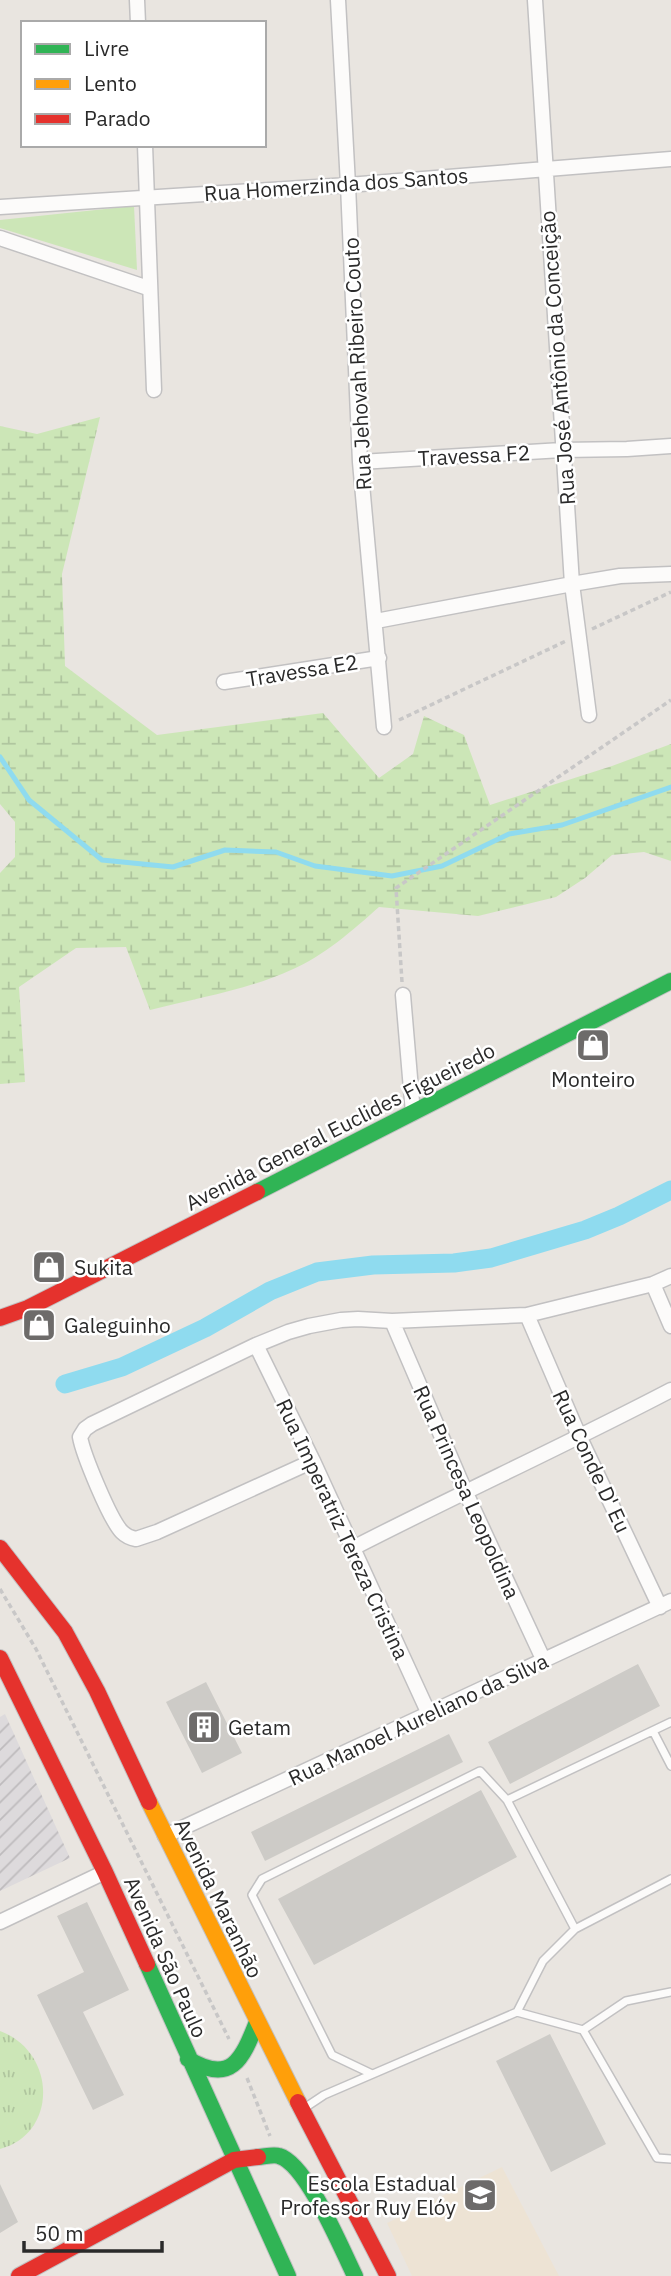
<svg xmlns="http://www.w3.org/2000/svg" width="671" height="2276" font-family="'IBM Plex Sans',sans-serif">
<defs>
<pattern id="industrial-furrows" width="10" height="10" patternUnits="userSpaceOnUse" patternTransform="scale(1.75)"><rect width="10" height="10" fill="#dddadc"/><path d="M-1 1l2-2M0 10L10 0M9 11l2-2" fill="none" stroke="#bebbbd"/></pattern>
<pattern id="grass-tufts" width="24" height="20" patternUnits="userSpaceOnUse" patternTransform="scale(1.75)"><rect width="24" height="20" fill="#cce6b7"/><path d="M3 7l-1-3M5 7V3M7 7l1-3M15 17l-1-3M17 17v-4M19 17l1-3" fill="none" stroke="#afc59e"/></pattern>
<pattern id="wetland-marsh" width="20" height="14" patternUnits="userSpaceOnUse" patternTransform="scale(1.75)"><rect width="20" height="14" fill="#cce6b7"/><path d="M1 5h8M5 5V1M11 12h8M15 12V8" fill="none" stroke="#afc59e"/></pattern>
</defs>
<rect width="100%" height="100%" fill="#e9e5e0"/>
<!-- industrial -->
<path fill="url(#industrial-furrows)" d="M5,1714L70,1858L0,1891V1717Z"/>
<!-- education -->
<path fill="#ede3d4" d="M502,2167L559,2276H412L387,2223Z"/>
<!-- grass -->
<path fill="url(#grass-tufts)" d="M0,2031C57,2052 58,2134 0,2149Z"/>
<!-- wetland -->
<path fill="url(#wetland-marsh)" d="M100,417L62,574L65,666L157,735L323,713L379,778L413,754L424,716L464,735L490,805L612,766L671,744V861L644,852L612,855L585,878L556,897L478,916L379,907C353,930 324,956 291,970C247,990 198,998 150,1010L126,947L76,948L19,987L25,1082L0,1084V873L15,857V822L0,804V426L37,434Z"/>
<!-- park -->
<path fill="#cce6b7" d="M134,206L137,270L0,228V220Z"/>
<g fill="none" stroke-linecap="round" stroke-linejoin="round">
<!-- stream -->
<path stroke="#8fdbef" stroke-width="5" d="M0,757L29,800L102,860L173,867L225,850L276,852L315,866L392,876L442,866L509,834L562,825L671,787"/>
<!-- canal -->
<path stroke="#8fdbef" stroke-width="19" d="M65,1384L122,1367L205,1328L270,1291L317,1272L373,1265L454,1263L491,1258L585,1230L619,1216L671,1190"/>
</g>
<!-- building -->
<path fill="#cdcbc7" d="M638,1664L660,1706L510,1784L488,1742Z
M206,1682L242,1753L202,1773L166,1702Z
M449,1734L463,1762L265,1861L251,1832Z
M481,1790L517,1857L314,1965L278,1899Z
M87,1902L129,1990L83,2012L124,2095L93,2110L37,1995L84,1972L57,1916Z
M550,2034L606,2144L551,2172L496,2061Z
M0,2184L18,2222L0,2233Z"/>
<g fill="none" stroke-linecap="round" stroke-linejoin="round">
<!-- lane casing -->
<g stroke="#c2c1c2" stroke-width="10">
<path id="lane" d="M653,1731L671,1766
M507,1800L575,1929
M517,2012L543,1961L575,1929L671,1879
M583,2030L626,2001L671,1992
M372,2074L332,2055L252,1895L262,1879L480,1771L507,1800L671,1722
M303,2109L324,2095L517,2012L583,2030L657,2158L671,2159"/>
</g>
<!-- street casing -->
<g stroke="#c2c1c2" stroke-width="17">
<path id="street" d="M137,0L138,23
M338,0L348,185L360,462L384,727
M535,0L572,584L589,715
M145,145L154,390
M0,207L348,185L671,159
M0,238L148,288
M360,462L562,450L627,449L671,446
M376,621L572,584L620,576L671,574
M224,682L379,658
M403,995L413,1113
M653,1284L671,1326
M527,1315L580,1438L660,1607
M392,1321L465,1491L544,1661
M256,1345L313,1461L429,1714
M313,1461L157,1532L136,1539C130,1538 126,1536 122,1532C110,1520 83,1454 80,1437L85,1429L92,1424L256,1345L288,1332L309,1326L341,1320L358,1319L392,1321L527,1315L653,1284L671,1276
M353,1548C458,1494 566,1445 671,1390
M165,1836L671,1601
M0,1922L105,1872"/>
</g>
<!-- fast casing -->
<g stroke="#c2c1c2" stroke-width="18">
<path id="fast" d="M257,1192L671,981
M147,1964L288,2276
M188,2059C231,2085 242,2060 257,2022
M258,2157C264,2157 273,2154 279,2156C307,2164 342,2250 355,2276"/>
</g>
<!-- slow casing -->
<g stroke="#c2c1c2" stroke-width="18">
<path id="slow" d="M149,1802L298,2102"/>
</g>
<!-- jam casing -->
<g stroke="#c2c1c2" stroke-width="18">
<path id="jam" d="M0,1318L28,1308L257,1192
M0,1548L65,1632L97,1691L149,1802
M0,1658L105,1872L147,1964
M298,2102L388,2276
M19,2276L234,2160L258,2157"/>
</g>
<!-- path -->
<path stroke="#c8c7c7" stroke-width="3.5" stroke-dasharray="5 3.5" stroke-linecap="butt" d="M592,629L671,592
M399,720L566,641
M402,982L396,888L671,700
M0,1589L36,1649L229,2039
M247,2078L270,2136"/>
<!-- lane -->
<use href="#lane" stroke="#fcfbfa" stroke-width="7"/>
<!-- street -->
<use href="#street" stroke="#fcfbfa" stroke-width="14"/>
<!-- fast -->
<use href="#fast" stroke="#30b455" stroke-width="16"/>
<!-- slow -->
<use href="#slow" stroke="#ff9f0a" stroke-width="16"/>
<!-- jam -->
<use href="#jam" stroke="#e5322d" stroke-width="16"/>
</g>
<!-- icons -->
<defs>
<g id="shop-square" transform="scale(1.75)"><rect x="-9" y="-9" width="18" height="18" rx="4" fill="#6d6b6a" stroke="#fff"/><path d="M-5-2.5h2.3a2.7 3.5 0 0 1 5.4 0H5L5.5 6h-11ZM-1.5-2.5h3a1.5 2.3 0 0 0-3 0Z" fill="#fff"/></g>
<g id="building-square" transform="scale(1.75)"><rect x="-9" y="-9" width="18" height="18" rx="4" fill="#6d6b6a" stroke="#fff"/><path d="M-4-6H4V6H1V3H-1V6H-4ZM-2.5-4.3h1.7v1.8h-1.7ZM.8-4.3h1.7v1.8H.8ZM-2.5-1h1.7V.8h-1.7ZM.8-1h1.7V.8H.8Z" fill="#fff"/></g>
<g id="school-square" transform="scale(1.75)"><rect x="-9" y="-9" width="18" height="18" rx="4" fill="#6d6b6a" stroke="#fff"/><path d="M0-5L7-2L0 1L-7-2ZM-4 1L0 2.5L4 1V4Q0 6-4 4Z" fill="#fff"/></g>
</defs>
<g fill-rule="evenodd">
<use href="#shop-square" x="593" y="1045"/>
<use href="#shop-square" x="49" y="1267"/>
<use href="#shop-square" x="39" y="1325"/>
<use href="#building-square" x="204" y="1727"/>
<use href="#school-square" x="480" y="2195"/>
</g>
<g text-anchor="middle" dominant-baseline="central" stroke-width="5" stroke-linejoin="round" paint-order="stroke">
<!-- street labels -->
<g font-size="21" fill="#2a2a2a" stroke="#fff">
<text transform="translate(336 184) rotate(-4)">Rua Homerzinda dos Santos</text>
<text transform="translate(557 358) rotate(-94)">Rua José Antônio da Conceição</text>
<text transform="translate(357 364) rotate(-93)">Rua Jehovah Ribeiro Couto</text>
<text transform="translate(474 455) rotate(-3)">Travessa F2</text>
<text transform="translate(302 670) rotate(-9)">Travessa E2</text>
<text transform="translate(340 1126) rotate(-27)">Avenida General Euclides Figueiredo</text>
<text transform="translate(592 1461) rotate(65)">Rua Conde D' Eu</text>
<text transform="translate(467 1492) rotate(66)">Rua Princesa Leopoldina</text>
<text transform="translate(343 1529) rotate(65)">Rua Imperatriz Tereza Cristina</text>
<text transform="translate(418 1719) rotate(-25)">Rua Manoel Aureliano da Silva</text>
<text transform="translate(219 1898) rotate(64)">Avenida Maranhão</text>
<text transform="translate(166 1957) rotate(66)">Avenida São Paulo</text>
</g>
<!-- poi labels -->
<g font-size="21" fill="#2a2a2a" stroke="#fff" text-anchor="start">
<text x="593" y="1079" text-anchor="middle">Monteiro</text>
<text x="74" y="1267">Sukita</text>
<text x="64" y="1325">Galeguinho</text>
<text x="228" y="1727">Getam</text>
<text x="456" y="2183" text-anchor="end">Escola Estadual<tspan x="456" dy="24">Professor Ruy Elóy</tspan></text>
</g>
</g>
<!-- legend -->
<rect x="21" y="21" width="245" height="126" fill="#ffffff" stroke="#aaaaaa" stroke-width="2"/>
<rect x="35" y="44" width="35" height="10" fill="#30b455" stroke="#aaaaaa" stroke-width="2"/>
<text x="84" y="56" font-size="21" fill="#2a2a2a">Livre</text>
<rect x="35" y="79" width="35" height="10" fill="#ff9f0a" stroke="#aaaaaa" stroke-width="2"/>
<text x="84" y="91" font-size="21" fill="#2a2a2a">Lento</text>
<rect x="35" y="114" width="35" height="10" fill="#e5322d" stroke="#aaaaaa" stroke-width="2"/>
<text x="84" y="126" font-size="21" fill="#2a2a2a">Parado</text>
<!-- scale -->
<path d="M24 2241v10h138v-10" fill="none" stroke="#2a2a2a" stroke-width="3.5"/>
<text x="35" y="2241" font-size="21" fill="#2a2a2a" stroke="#ffffff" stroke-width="5" paint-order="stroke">50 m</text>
</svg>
